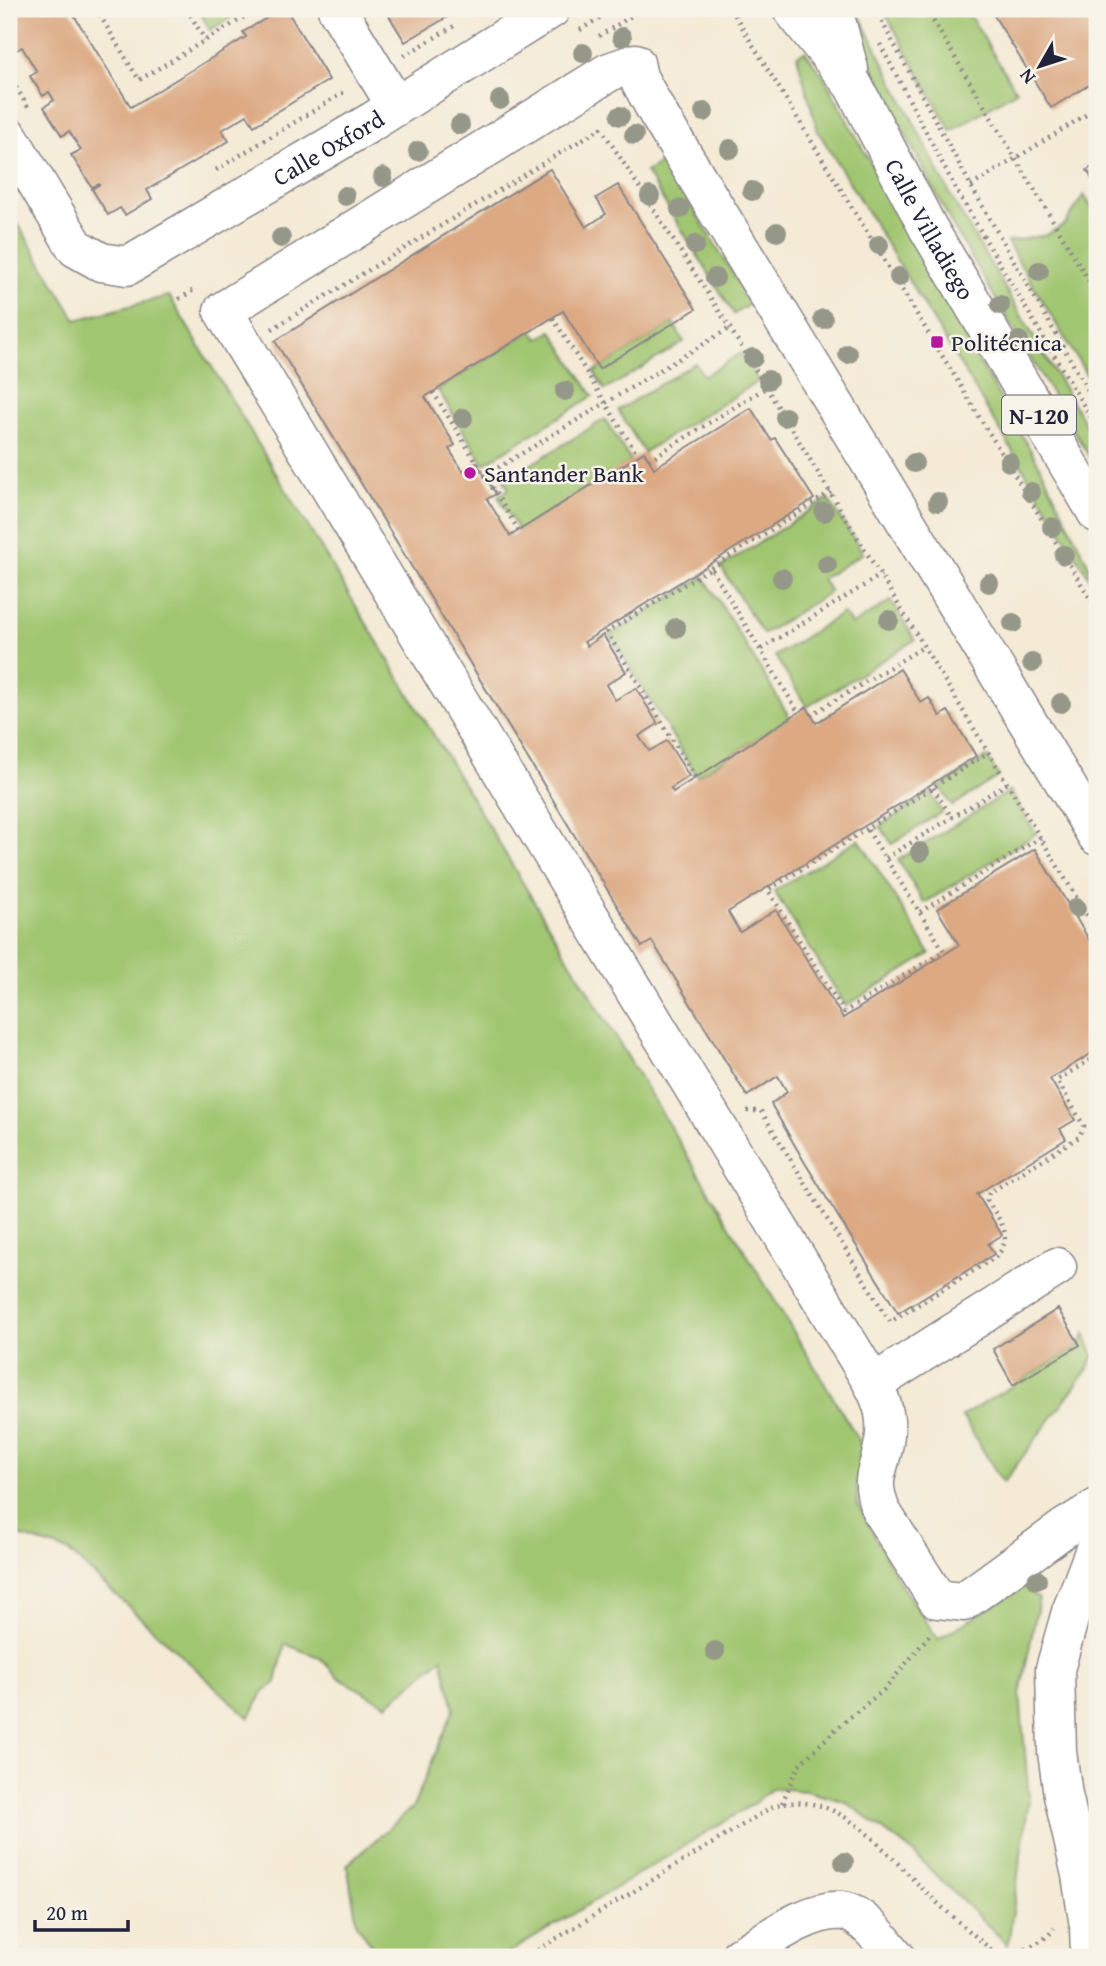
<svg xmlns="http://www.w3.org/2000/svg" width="1106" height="1966" font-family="'Gentium Book Plus',serif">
<rect width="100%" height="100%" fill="#f7f3e8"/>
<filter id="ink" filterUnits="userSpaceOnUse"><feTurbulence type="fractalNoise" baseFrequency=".0143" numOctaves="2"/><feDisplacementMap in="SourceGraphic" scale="14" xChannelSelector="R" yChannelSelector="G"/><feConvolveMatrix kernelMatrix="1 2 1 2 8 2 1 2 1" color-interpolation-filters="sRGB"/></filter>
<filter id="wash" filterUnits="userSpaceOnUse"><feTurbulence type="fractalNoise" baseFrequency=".00686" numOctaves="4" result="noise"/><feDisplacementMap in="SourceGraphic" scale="28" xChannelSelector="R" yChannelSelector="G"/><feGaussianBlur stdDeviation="1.57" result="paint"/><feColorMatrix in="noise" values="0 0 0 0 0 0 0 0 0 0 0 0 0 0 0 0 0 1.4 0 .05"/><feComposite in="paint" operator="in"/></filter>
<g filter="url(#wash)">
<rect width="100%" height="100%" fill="#f4ead5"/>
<!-- green -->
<path fill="#a1c671" stroke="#627456" stroke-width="2" d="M198,9H235V15L210,30Z
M883,9H966L1016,91L951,131Z
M861,18L954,202L1097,444V470L951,223L888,100L853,22Z
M805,51L824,77L956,322L1041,468L1095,578L1091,580L818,131L797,56Z
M664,161L751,303L734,314L646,172Z
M1084,195L1097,216V392L1007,242L1046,235L1065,224Z
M9,209L76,320L169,296L863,1447L857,1480V1503L901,1585L938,1639L1024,1587L1039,1599L1020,1695L1029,1799L1008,1945L909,1849L846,1802L806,1791L773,1788L753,1804L502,1957H375L372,1946L357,1924L347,1865L413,1807L454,1709L442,1658L387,1705L339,1678L319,1657L285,1644L276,1683L264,1691L249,1718L68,1551L20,1536L9,1529Z
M673,323L684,342L605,390L594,372Z
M532,330L538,339L552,331L593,396L484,464L438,390Z
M741,353L759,381L644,452L618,410L695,363L704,376Z
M605,419L631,461L519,531L498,496L509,489L504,481Z
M828,499L863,553L822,579L830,592L763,634L721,567Z
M704,577L790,718L697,776L610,635Z
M891,601L915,640L807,707L775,656L843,613L852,625Z
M987,757L999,776L952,806L940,787Z
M1010,791L1036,834L924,903L898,860Z
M930,793L942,812L892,844L880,826Z
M859,839L930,954L846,1006L774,891Z
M1085,1333L1094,1356L1087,1370L1003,1483L962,1416L1080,1345Z"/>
<g id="blocks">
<!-- building -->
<path fill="#dca983" d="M9,9H70L131,107L246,37L243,32L282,9H286L329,80L254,126L247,115L222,130L229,141L147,190L152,199L125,215L120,208L108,215L92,189L100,184L92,187L71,155L81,150L69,131L62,136L44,107L54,100L49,92L43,96L30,76L37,72L22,47L15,51L9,41V27L12,25L9,20Z
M385,9H461L405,42Z
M990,9H1097V80L1051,108Z
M1097,164V187L1087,170Z
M550,169L586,227L606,214L596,198L618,185L696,309L599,369L563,311L425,397L455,445L449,449L463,471L476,462L496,494L487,499L510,536L644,452L654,468L751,408L771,440L775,438L814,499L584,642L587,646L603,635L626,672L606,685L615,700L636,688L658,724L639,736L649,751L667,741L689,776L671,788L673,792L807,707L816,723L900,669L921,703L929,698L940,716L948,711L976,756L728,912L740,932L776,910L843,1018L959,945L937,909L1035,849L1097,953V1050L1050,1079L1075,1120L1060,1129L1066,1139L977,1194L1002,1235L988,1244L994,1254L898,1313L805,1163L771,1104L787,1092L778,1076L747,1096L652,941L642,947L275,341Z
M1058,1309L1080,1345L1013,1385L993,1349Z"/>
</g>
</g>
<g filter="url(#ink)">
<use href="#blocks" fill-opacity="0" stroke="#8b8688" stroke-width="2"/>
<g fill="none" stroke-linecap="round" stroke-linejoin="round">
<!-- minor casing -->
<g stroke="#8b8688" stroke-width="41">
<g id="minor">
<path d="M337,9L396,106"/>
<path id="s1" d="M9,137L76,248L101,262L127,266L373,121L551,9"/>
<path d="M1097,836L657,112L638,77L635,63L609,72L223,311L873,1384C883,1403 888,1420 884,1442C879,1474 868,1476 881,1511L937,1599L963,1602L1063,1529L1097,1508"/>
<path d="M873,1384L1057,1267"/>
<path d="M739,1957C766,1941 811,1907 843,1911C863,1914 884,1943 896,1957"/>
<path d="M1090,1957L1089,1926L1081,1875L1063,1795L1057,1752L1055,1669L1071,1612L1097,1544"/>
</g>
</g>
<!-- highway casing -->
<g stroke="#8b8688" stroke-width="41">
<g id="highway">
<path id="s2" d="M792,9L853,85L928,228L1097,513"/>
<path d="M833,9L849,69"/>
</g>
</g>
<!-- path -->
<path stroke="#8b8688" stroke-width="4.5" stroke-dasharray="2 5" stroke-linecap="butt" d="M96,9L139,80L246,16L247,9
M187,9L205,40
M731,9L1097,610
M875,9L971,186L1097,406
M926,9L1097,294
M580,30L614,9
M599,36L643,9
M880,44L958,193L1097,428
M404,56L454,26
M9,75L29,109
M216,170L346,91
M971,186L1097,108
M179,299L194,290
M553,318L638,456
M272,329L601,128L730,328L1097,931
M433,392L519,531
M649,460L767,387
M486,475L730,328
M711,568L831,492
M761,649L881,575
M811,715L925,646
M695,777L607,632L711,568L798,712
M933,788L952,818
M867,829L768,890L844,1012L944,951L867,829L989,752
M886,858L1008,783
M920,912L1041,837
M747,1111H761L890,1322L996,1257C1015,1235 1000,1222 987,1200L989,1193L1079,1137L1084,1126L1057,1080L1097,1056
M782,1803L799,1765L837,1728L886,1688L931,1633
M998,1955C1017,1950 1043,1946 1054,1928
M526,1957L772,1807C837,1785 882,1850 923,1889C947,1913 974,1935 1000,1957"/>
<!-- minor -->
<use href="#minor" stroke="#fff" stroke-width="38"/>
<!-- highway -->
<use href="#highway" stroke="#fff" stroke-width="38"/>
</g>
<!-- trees -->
<g fill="#959789">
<circle cx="622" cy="37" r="10"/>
<circle cx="583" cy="53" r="10"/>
<circle cx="500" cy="100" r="10"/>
<circle cx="704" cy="112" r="10"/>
<circle cx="620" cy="116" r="10"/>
<circle cx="460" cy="125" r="10"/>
<circle cx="634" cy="135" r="10"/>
<circle cx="730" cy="149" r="10"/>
<circle cx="418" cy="151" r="10"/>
<circle cx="383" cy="177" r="10"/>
<circle cx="752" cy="191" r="10"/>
<circle cx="345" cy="196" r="10"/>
<circle cx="650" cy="196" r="10"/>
<circle cx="680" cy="209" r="10"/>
<circle cx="777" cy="232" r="10"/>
<circle cx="281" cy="238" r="10"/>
<circle cx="695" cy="245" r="10"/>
<circle cx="879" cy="245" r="10"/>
<circle cx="1039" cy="271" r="10"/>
<circle cx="899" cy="277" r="10"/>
<circle cx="715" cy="278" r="10"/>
<circle cx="1000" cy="305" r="10"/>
<circle cx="823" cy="319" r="10"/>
<circle cx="1019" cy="341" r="10"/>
<circle cx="848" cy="354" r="10"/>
<circle cx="753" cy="358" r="10"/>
<circle cx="768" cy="380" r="10"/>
<circle cx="565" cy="391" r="10"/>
<circle cx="785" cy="417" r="10"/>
<circle cx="463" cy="418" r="10"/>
<circle cx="1009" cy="462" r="10"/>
<circle cx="914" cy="463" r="10"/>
<circle cx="1031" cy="492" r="10"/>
<circle cx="938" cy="502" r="10"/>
<circle cx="824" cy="512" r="10"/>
<circle cx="1052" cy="527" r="10"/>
<circle cx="1064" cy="555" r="10"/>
<circle cx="827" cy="565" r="10"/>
<circle cx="782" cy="578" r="10"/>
<circle cx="989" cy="583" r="10"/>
<circle cx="889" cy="620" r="10"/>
<circle cx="1013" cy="623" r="10"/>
<circle cx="676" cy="628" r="10"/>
<circle cx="1032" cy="663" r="10"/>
<circle cx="1061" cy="703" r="10"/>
<circle cx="920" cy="852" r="10"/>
<circle cx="1076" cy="908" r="10"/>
<circle cx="1037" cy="1580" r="10"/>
<circle cx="715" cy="1651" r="10"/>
<circle cx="844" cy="1862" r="10"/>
</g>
</g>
<!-- markers -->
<g fill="#b5179e" stroke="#f7f3e8" stroke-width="2.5">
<rect x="930" y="335" width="14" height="14" rx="3.5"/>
<circle cx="470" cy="473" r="7"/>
</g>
<g text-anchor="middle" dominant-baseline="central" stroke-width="5" stroke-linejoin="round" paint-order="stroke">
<!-- shield labels -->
<rect fill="#f7f3e8" stroke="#62616f" stroke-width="2" x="1002" y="395.5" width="74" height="39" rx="5"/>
<g font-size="23" font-weight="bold" fill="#22223b">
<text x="1039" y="415">N-120</text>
</g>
<!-- street labels -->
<g font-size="24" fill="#22223b" stroke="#f7f3e8">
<text stroke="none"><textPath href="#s1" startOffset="418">Calle Oxford</textPath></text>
<text stroke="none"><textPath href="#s2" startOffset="261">Calle Villadiego</textPath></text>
</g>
<!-- poi labels -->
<g font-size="24" fill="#22223b" stroke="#f7f3e8" text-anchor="start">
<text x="951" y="342">Politécnica</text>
<text x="484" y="473">Santander Bank</text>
</g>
</g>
<!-- margin -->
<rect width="1106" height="1966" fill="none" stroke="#f7f3e8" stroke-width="35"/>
<!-- north arrow -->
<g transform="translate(1040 66) rotate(231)" stroke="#f7f3e8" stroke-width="5" paint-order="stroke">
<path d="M0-5L12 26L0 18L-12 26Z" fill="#22223b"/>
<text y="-10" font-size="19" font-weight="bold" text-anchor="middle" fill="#22223b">N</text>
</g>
<!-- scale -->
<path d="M35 1920v10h93v-10" fill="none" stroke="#22223b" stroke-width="3.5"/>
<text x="46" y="1920" font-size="21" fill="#22223b" stroke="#f7f3e8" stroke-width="5" paint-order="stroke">20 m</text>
</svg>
